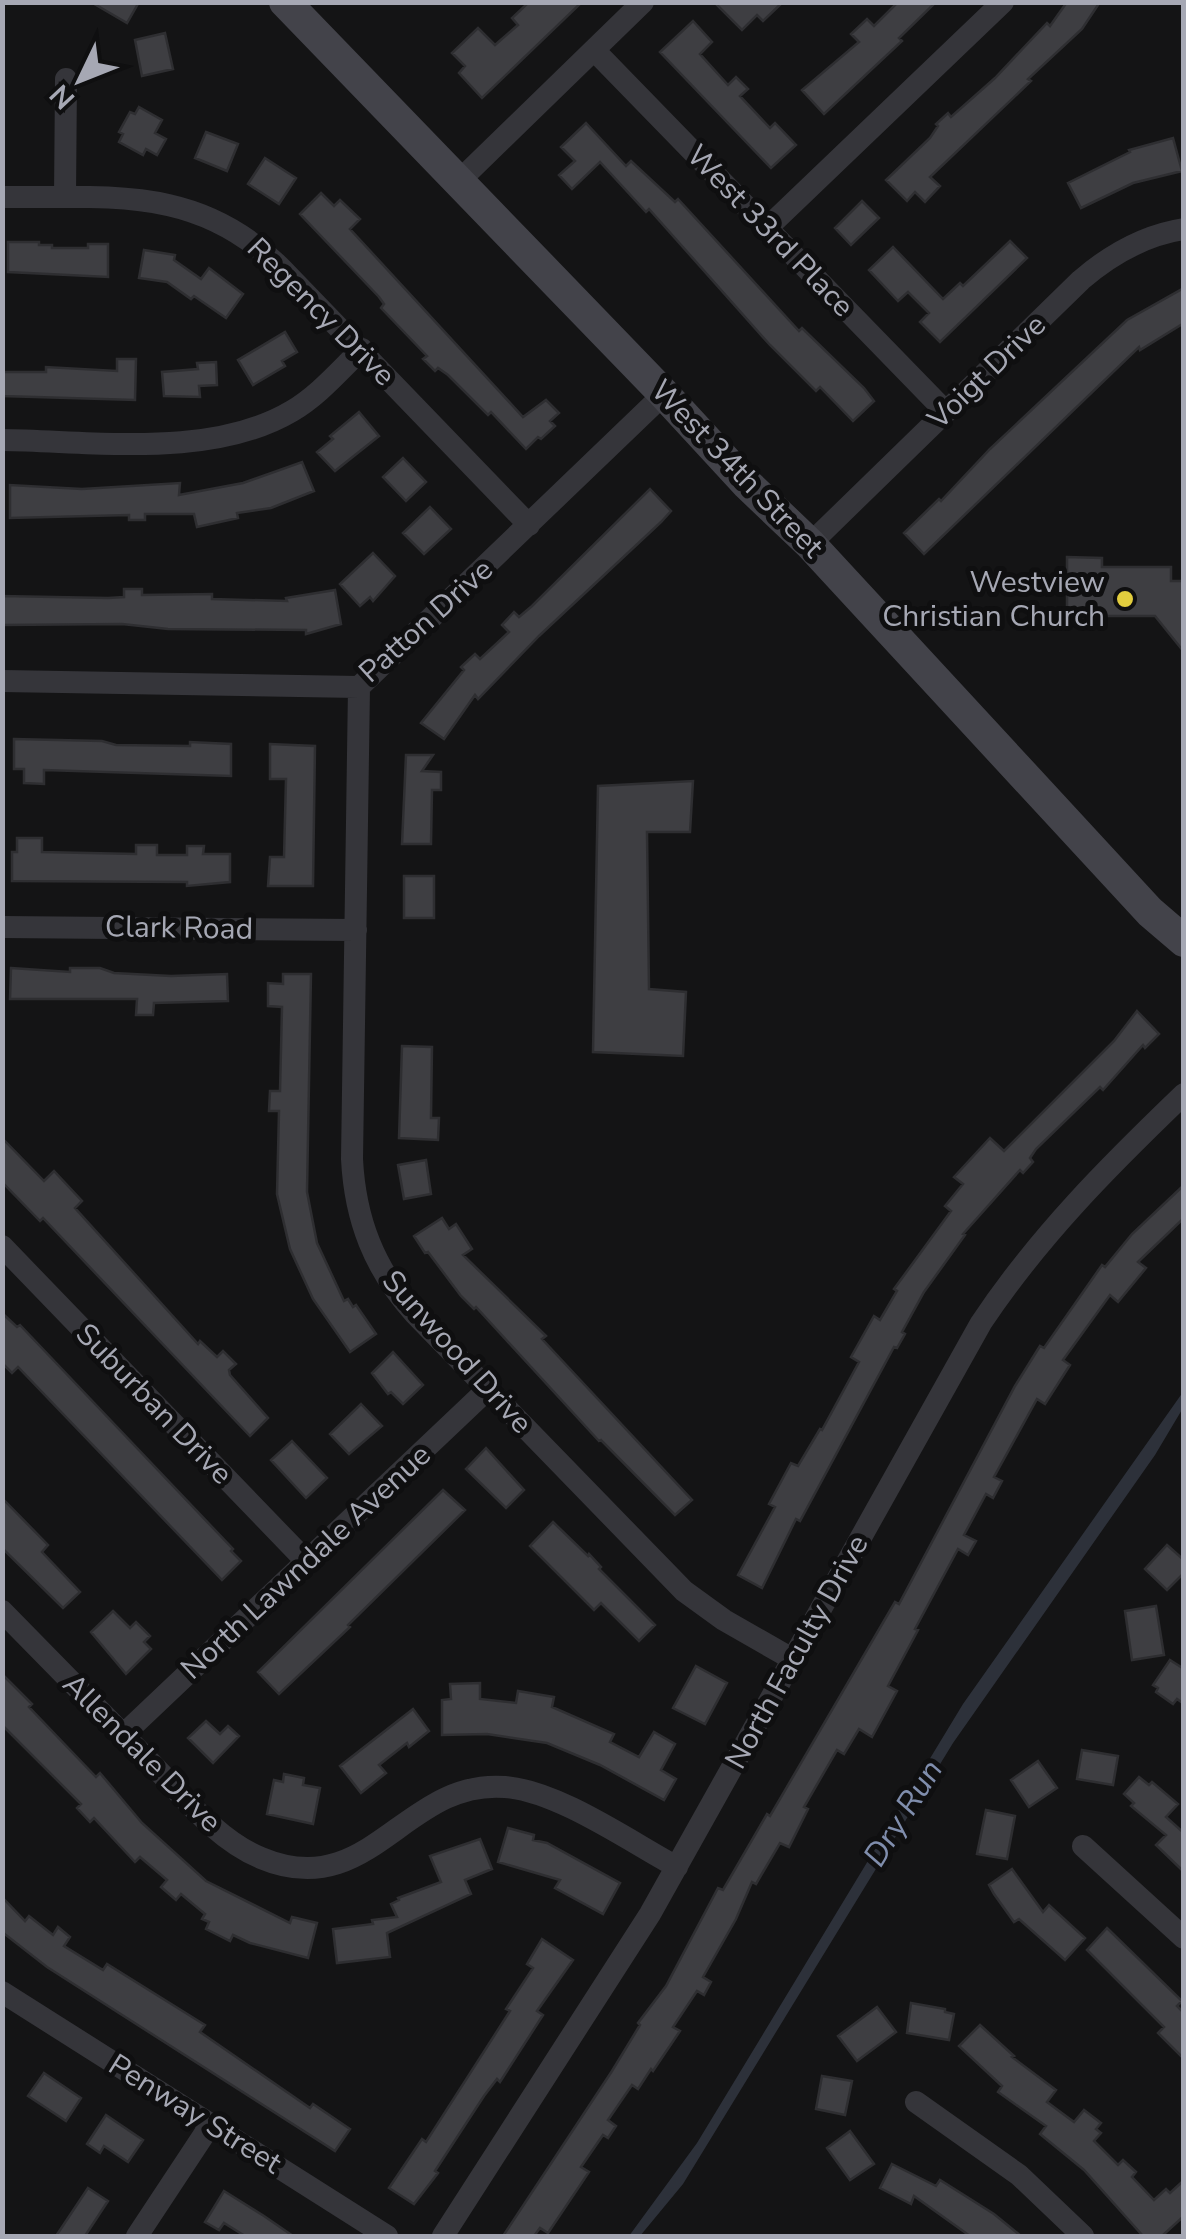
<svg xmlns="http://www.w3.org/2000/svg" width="1186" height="2239" font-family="'Nunito Sans',sans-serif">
<rect width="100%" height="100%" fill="#141415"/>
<!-- water -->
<path fill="#2d313a" d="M1183,1392V1408L1155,1455L953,1743L683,2184L640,2236H629L697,2143L963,1704Z"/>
<!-- building -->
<path fill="#3e3e42" stroke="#2e2e31" stroke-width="2.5" d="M91,2H139L127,23Z
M529,2H582L482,98L459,73L465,66L452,53L478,28L495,45L518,25L512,18Z
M714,2H783L763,21L757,15L742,30Z
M898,2H936L899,38L902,41L824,114L802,90L859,42L851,34L867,19L874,26Z
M1067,2H1100L1082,29L1028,79L1031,81L930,177L940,186L925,202L915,192L907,201L886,180L930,138L938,126L936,124L948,113L951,117L995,78L1047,23L1050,26Z
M693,21L712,42L700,54L728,85L736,77L748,89L740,96L770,128L775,123L796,145L771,168L660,52Z
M165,33L173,69L142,76L135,40Z
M139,107L162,120L155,133L166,139L157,155L146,149L143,155L119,142L123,134L119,132L130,112L135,114Z
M586,123L626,166L631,161L675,202L678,199L799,331L802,328L864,388L874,401L853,421L820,387L816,391L770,345L649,209L646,212L600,162L572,189L559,175L575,161L561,147Z
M206,132L238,144L227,171L195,158Z
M1173,138L1182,171L1133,183L1081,208L1068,183L1130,152L1129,150Z
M265,158L296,178L279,204L248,184Z
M321,193L334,206L340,200L360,219L350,229L523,417L546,400L559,413L550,421L555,426L541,439L538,437L526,449L491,412L488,415L448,375L438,368L435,371L423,359L427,356L381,308L384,304L379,297L300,214Z
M862,201L879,218L851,245L835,228Z
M1010,241L1027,258L940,342L920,322L929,313L908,292L898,301L869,270L893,247L943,299L960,283L963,286Z
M8,242H39V245H52V248H88V244H108V277L8,272Z
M144,250L175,255L174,260L201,279L209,268L243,294L226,318L194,296L191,299L167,282L139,278Z
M1184,288V323L1140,350L1139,347L924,554L904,533L939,499L941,501L990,449L1127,320Z
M285,332L297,352L282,361L285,366L253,385L238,360Z
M117,359H136L135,400L2,396V372H46V367L117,371Z
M216,362L217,385L199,386L200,397L164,396L162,372L198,369L197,363Z
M359,412L379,436L335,471L317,452L333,439L330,436Z
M403,458L426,482L406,501L383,477Z
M302,462L314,491L271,508L237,513L238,518L197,527L194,514H145V520H129V515L10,518V485L82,489L180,483L179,495L243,483Z
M650,489L671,511L661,522L539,636L478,699L475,695L444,739L421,723L464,670L461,667L475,654L480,659L509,632L502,625L514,612L519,617L532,606Z
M430,507L451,529L424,554L403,533Z
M373,553L395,576L373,601L370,597L360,606L340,584Z
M1067,557L1102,558V567H1171V581H1184V652L1155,616H1103V624H1067Z
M124,589H142V595L212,594V599L287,601L286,598L335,590L341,624L306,634V630L168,629L122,624L3,625L2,596L108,598L124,597Z
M14,739L102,741L116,745L190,746V742L231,744V776L44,770V784L24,783V769H14Z
M270,744L315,746L313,886H268L270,857H284L286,779H270Z
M406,755H433L422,771L441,772V790H432L431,844H402Z
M693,781L690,832H647L649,989L686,992L683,1056L593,1052L598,786Z
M17,838H42V852L136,854V845H157V855H187V846H204L203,854H230V882L187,886V882L12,881V852H17Z
M404,876H434V918H404Z
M11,968L70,972V968H100L114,973L171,976L227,974L228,1001L154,1003L153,1015H136L137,999H10Z
M283,974H311L307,1192L317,1243L344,1301L348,1299L353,1307L356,1305L376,1334L350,1352L313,1299L290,1249L277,1194L279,1111H269L270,1091H280L282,1007L268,1006V983L283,984Z
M1137,1011L1159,1034L1145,1048L1143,1045L1103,1090L1100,1087L1036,1149L1030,1158L1033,1162L1023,1173L1020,1170L963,1234L965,1235L924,1292L902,1332L905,1334L897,1348L894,1347L800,1521L796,1519L762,1588L738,1575L775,1507L769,1504L791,1463L798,1466L820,1429L822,1430L859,1362L851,1357L874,1316L880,1320L897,1291L894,1289L951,1211L945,1206L963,1184L954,1177L990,1138L1004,1151L1114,1041Z
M402,1046L432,1047L431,1118H439L438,1140L399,1138Z
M2,1138L44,1181L54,1171L82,1201L75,1208L198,1344L200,1341L217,1357L223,1351L236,1364L229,1370L230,1375L268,1418L250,1436L43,1218L40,1221L2,1182Z
M426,1160L431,1194L404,1199L398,1165Z
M1184,1185V1218L1138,1262L1146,1268L1118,1302L1110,1295L1063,1360L1070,1365L1045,1404L1037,1399L994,1477L1002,1481L993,1498L986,1494L964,1535L976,1541L968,1555L958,1549L915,1629L918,1630L888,1686L897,1691L872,1737L859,1729L844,1754L837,1750L804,1807L808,1809L789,1847L780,1843L756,1884L752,1882L736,1919L703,1977L711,1982L704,1995L697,1991L673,2027L680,2031L653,2071L651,2069L638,2089L632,2085L608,2120L616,2126L608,2138L603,2135L581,2167L589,2172L548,2233L540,2228L534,2236H503L612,2071L640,2025L638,2023L666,1986L718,1888L723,1890L767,1814L770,1816L895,1602L899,1604L1015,1386L1040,1346L1044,1348L1102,1265L1105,1267L1132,1234Z
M442,1218L449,1229L456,1224L472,1249L463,1255L546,1336L542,1339L692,1500L675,1515L601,1440L599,1441L476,1307L474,1309L461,1296L428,1252L425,1253L414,1236Z
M2,1313L17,1327L20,1325L233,1549L231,1551L241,1561L222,1580L18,1367L12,1373L2,1363Z
M393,1352L423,1385L403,1404L391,1392L388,1394L372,1373Z
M361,1404L382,1426L349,1454L330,1434Z
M292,1441L327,1478L306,1498L271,1460Z
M486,1448L524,1490L506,1508L466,1469Z
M443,1490L465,1510L348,1625L350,1627L279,1694L258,1672Z
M2,1498L48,1545L42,1552L80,1592L63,1608L2,1548Z
M553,1522L588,1556L589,1554L601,1567L599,1569L655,1625L639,1641L601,1603L594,1610L530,1546Z
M1167,1545L1184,1560V1573L1167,1590L1145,1569Z
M1156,1606L1164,1655L1132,1660L1125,1611Z
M113,1611L130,1628L136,1622L150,1636L144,1642L151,1649L126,1674L91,1632Z
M1170,1660L1184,1669V1704L1177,1699L1173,1704L1156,1692L1158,1688L1153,1685Z
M696,1666L727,1683L705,1724L673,1708Z
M2,1674L32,1704L29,1707L96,1777L100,1773L142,1823L206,1881L290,1923L292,1917L317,1923L308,1958L250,1943L233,1935L230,1941L206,1929L209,1922L202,1919L205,1914L181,1894L176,1900L161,1887L167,1880L140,1857L135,1862L94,1818L90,1822L77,1808L81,1804L2,1725Z
M480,1683V1699L516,1703L518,1691L554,1697L552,1707L614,1734L610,1742L639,1757L654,1732L675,1744L661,1770L676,1779L664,1800L600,1765L547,1743L487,1734L442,1735V1700L451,1699L450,1684Z
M413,1709L429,1731L409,1747L407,1743L379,1765L386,1773L361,1793L340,1766Z
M206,1721L220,1734L228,1726L239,1736L213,1763L188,1738Z
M1082,1750L1118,1756L1113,1785L1077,1779Z
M1038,1761L1057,1788L1029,1807L1011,1780Z
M284,1774L304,1778L303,1785L320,1788L313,1824L267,1814L274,1780L283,1782Z
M1139,1777L1149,1785L1152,1782L1178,1804L1166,1817L1184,1833V1872L1156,1845L1166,1835L1131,1806L1134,1803L1124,1794Z
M986,1810L1015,1816L1007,1859L977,1854Z
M508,1828L534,1835L533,1840L547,1843L620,1883L603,1914L555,1888L560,1880L498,1862Z
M480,1839L492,1869L465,1880L471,1894L387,1933L390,1957L337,1963L333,1929L373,1924L372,1920L397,1917L391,1904L399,1900L398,1898L441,1882L430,1856Z
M1012,1869L1043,1912L1049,1905L1085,1938L1065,1960L1019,1919L1014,1922L994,1894L989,1885Z
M2,1897L25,1921L29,1916L53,1935L58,1927L70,1937L64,1946L103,1970L107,1964L205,2025L200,2032L310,2108L313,2104L350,2129L335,2151L47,1967L2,1932Z
M1107,1928L1182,2001L1177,2006L1184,2013V2059L1158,2033L1164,2027L1087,1950Z
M542,1939L573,1960L537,2011L543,2015L500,2082L497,2079L484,2096L435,2171L438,2173L414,2204L389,2188L422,2139L426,2142L510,2011L506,2009L533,1968L527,1964Z
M911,2003L945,2009V2012L954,2014L949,2040L907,2033Z
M877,2007L896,2032L857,2061L838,2036Z
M980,2025L1014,2056L1012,2057L1056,2090L1047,2102L1074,2122L1084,2110L1101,2123L1096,2129L1101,2133L1094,2141L1118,2165L1123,2160L1136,2172L1132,2177L1154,2200L1166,2189L1170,2193L1184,2180V2216L1162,2236H1143L1084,2170L1040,2134L1046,2126L998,2092L1002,2086L959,2046Z
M44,2073L81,2098L66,2121L28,2096Z
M822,2076L852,2081L845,2115L816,2109Z
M106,2115L143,2140L128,2162L104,2146L100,2153L87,2144Z
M850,2131L874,2164L850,2180L827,2148Z
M892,2164L936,2186L940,2180L994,2214L1021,2236H970L914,2196L911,2204L880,2188Z
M88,2188L108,2201L85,2236H56Z
M224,2191L264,2216L293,2236H245L224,2223L219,2230L205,2222Z"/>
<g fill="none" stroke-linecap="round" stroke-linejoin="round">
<!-- street -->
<path stroke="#35353a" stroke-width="22" d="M594,50L946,412
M458,182L643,2
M2,197C111,198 199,185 282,269L529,525
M65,197L66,79
M766,229L1003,2
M2,440C94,441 211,459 292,411C319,395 339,371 362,349
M810,544L1081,280C1110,255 1145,235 1184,229
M2,681L359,687L664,394
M359,687L352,1159C355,1219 374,1269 415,1314L684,1591L724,1620L794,1660
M2,927L356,930
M2,1246L306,1561
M2,1611C52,1662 102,1713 152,1764C185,1798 217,1840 261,1858C370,1904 404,1779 505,1787C558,1791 629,1841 677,1867
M123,1735L488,1389
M1083,1846L1184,1938
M2,1992L387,2236
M916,2102L1019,2175L1083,2236
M137,2236L211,2124
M443,2236L650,1914L981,1323C1039,1236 1109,1166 1184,1094"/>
<!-- secondary -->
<path stroke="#43434a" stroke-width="32" d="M285,2L664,394L747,484L810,544L1150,912L1184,941"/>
</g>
<!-- markers -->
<circle fill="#e2cd3e" stroke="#0f0f10" stroke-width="4" cx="1125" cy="599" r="10"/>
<g text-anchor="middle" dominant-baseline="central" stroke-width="10" stroke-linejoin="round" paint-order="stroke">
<!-- street labels -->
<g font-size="30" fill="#a6a8b4" stroke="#0f0f10">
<text transform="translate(770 231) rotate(46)">West 33rd Place</text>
<text transform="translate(321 312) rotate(45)">Regency Drive</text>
<text transform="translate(987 372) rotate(-44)">Voigt Drive</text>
<text transform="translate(737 469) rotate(46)">West 34th Street</text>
<text transform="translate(426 621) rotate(-42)">Patton Drive</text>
<text transform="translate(179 928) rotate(1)">Clark Road</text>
<text transform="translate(457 1352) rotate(48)">Sunwood Drive</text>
<text transform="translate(154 1404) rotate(46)">Suburban Drive</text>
<text transform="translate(306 1562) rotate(-43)">North Lawndale Avenue</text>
<text transform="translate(797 1652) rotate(-61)">North Faculty Drive</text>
<text transform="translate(142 1753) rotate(45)">Allendale Drive</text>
<text transform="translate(195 2114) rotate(32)">Penway Street</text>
</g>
<!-- poi labels -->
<g font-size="30" fill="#a6a8b4" stroke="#0f0f10" text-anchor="end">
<text x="1105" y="582">Westview<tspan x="1105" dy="34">Christian Church</tspan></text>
</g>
<!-- water labels -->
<g font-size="32" font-style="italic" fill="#808ead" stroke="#0f0f10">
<text transform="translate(903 1813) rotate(-58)">Dry Run</text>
</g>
</g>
<!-- border -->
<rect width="1186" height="2239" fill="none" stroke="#a6a8b4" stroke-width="10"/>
<!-- north arrow -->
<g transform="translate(80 80) rotate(227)" stroke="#0f0f10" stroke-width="8" paint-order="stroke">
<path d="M0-8L18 38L0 25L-18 38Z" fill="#a6a8b4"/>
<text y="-15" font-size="28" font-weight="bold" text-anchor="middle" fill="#a6a8b4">N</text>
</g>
</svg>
